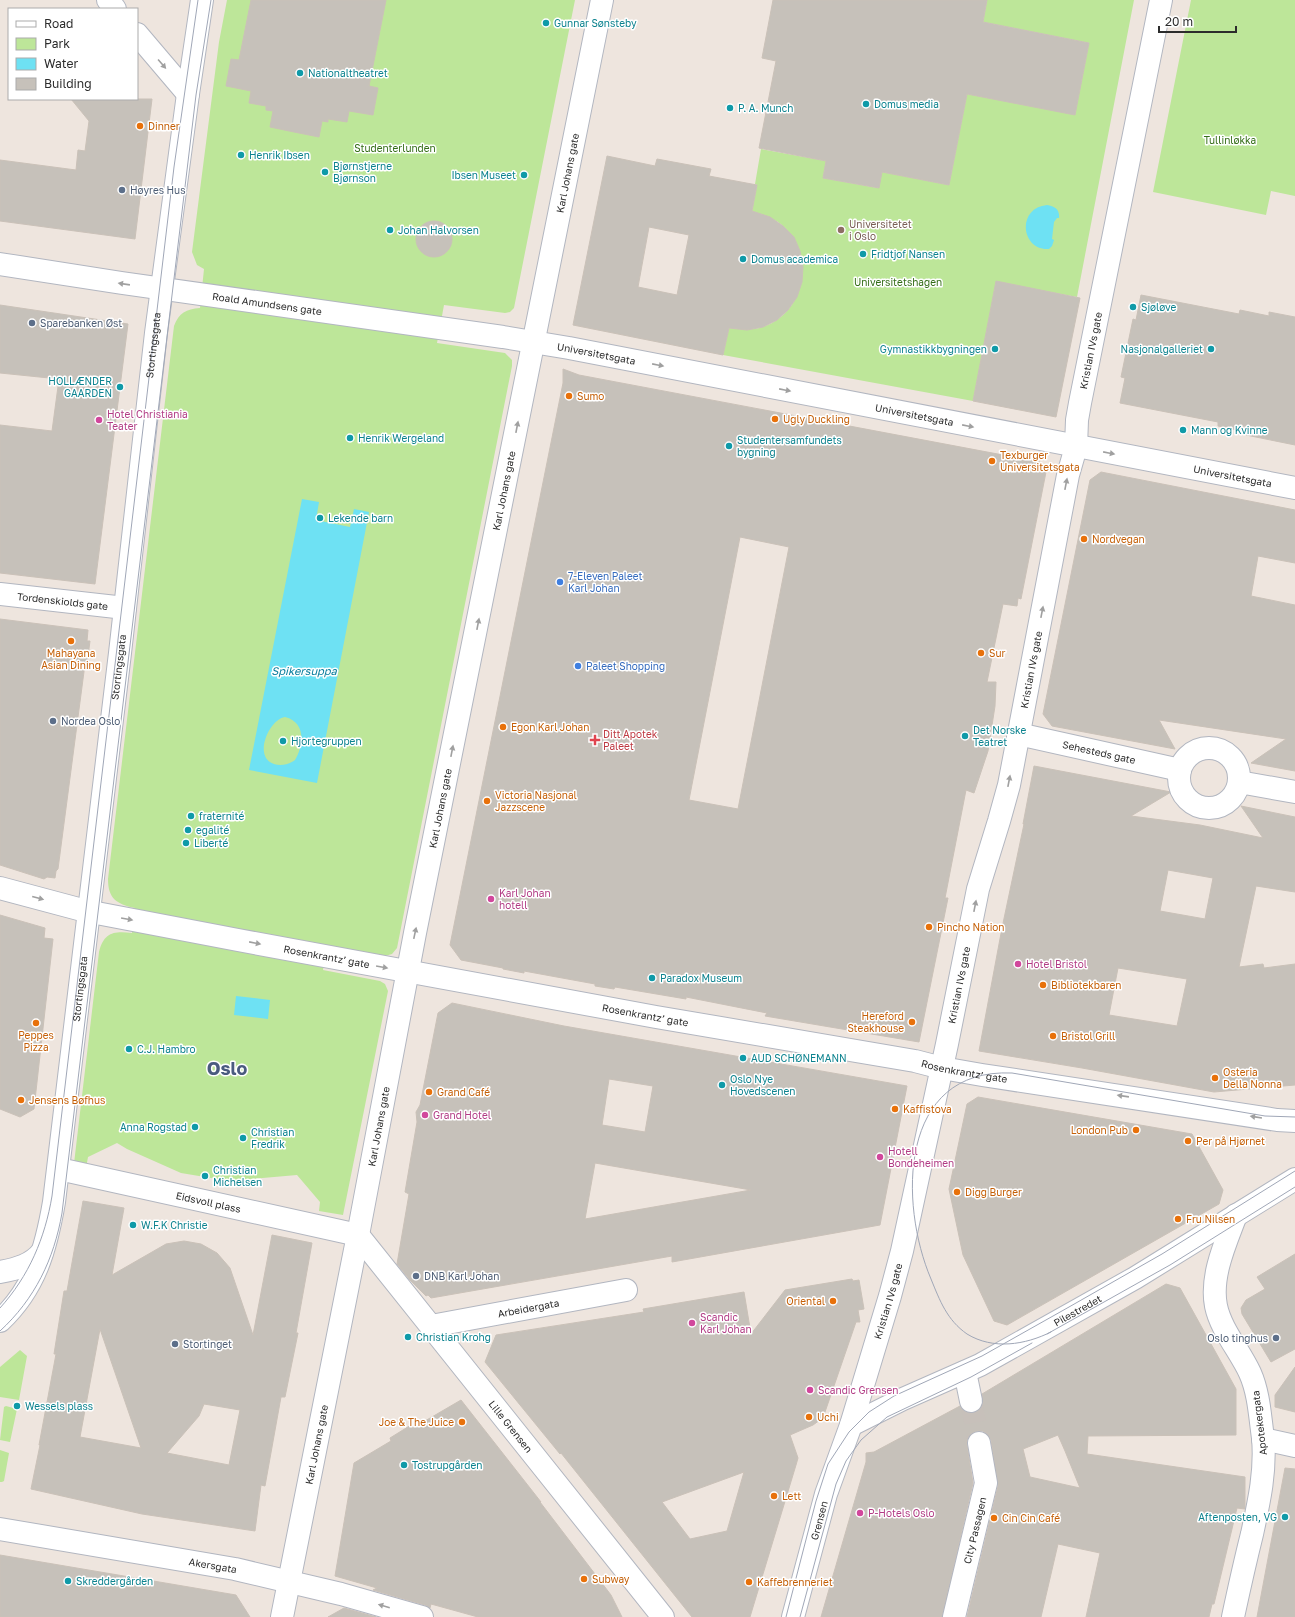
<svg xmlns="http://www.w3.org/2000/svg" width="1295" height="1617" font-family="'Golos Text',sans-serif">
<rect width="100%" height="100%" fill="#eee5de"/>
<!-- green -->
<path fill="#bde699" d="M227,0H575L514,308L510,312L505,313L444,305L437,343L505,353L512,360V366L397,948L392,954L385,956L327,945L323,970L380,981L385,984L388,991L343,1215L319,1211L320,1202L297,1175L229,1181L181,1173L127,1149L117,1143L88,1157L85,1174L73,1172L99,952C104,932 114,931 132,933L135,908C116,904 108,898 108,879L174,326C179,313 186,309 200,308L204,269L197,265L192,252L219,42Z
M987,0H1134L1077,297L996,282L973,401L723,355L729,328C740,329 751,331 762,327C805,314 817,254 782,225C773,218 763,215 752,211L757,185L755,184L761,149L826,161L823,178L878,188L882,172L949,185L967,94L1075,114L1089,43L983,22Z
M1191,0H1295V196L1271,191L1266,215L1153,192Z
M20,1350L27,1356L19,1400L0,1397V1367Z
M6,1406L17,1409L10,1442L0,1440L4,1407Z
M0,1450L9,1453L4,1481L2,1482H0Z"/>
<!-- water -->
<path fill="#6ee1f3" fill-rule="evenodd" d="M1047,205C1055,206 1060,210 1059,218H1057L1054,222L1052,239L1054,240L1052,246L1049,249C1021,251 1016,208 1047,205Z
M302,499L319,502L316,520L350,527L354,509L369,512L317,783L249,770ZM285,717C306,722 304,745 295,760C285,768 266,767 264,752C262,739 273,719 285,717Z
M236,996L270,1000L268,1019L234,1015Z"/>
<!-- building -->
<path fill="#c6c1ba" stroke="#cac1b8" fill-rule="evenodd" d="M251,0H386L369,86L378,88L373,115L349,111L347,122L328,119V122L322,121L319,137L294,132L270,127L273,111L266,110V106L249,103L251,91L226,86L231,59L239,60Z
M773,0H987L983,22L1089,43L1075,115L967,94L949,185L882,172L879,188L823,178L826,161L759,148L776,61L762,58Z
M71,99H152L135,239L0,221V160L76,170L78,150L85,151L89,121Z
M607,156L655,166L657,159L711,169L709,176L757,185L752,211L770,217L783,226L794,237L800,251L803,267L802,282L797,297L788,310L777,320L763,327L747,330L729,328L723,355L573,325ZM649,227L689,235L677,295L638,287Z
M416 239a18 18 0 1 1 36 0a18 18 0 1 1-36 0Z
M996,281L1080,298L1056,417L973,401Z
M1141,295L1239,314L1240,310L1269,316V312L1295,317V445L1246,435L1247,432L1218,426V422L1120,403L1125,378L1121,377L1133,319L1136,320Z
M0,305L128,324L95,584L0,573V425L52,431L59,379L0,373Z
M563,369L579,375L1040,462L1046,472L1021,599L1018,598L1017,606L1003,604L987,682H996L995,706L988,751L974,793L966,790L945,898H948L919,1042L765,1016L767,1013L686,997V999L615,987L614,989L595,986V984L524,971V973L503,969V968L461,960L450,945L563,383ZM740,537L789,547L738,809L689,800Z
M1101,472L1295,510V563L1258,556L1251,596L1295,605V771L1251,763L1286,739L1159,720L1175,749L1052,726L1043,714L1090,480Z
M0,619L88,630L87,641H90L87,664H85L58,869L56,871L55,878L47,877L44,879L0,865Z
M1034,766L1171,792L1131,816L1200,825L1263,838L1241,806L1295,817V892L1256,886L1239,967L1263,964L1264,968L1295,964V1085L1214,1092L1082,1068L979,1051L1002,928L1024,824H1023ZM1168,870L1213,878L1205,919L1160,911ZM1118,968L1187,979L1177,1026L1109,1015Z
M0,915L45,928L44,938L53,939L34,1109L20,1117L0,1109Z
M452,1003L564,1026L907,1086L880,1225L672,1262V1256L431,1298L428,1295L426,1296L409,1279L397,1264L409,1194L405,1192L417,1122L416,1112L420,1105L438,1013ZM609,1079L653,1086L645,1132L602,1125ZM595,1163L751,1190L585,1219Z
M978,1097L1192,1134L1223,1190L1219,1204L1007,1325L994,1321L963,1255L949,1189L967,1104Z
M83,1201L124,1208L112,1275L166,1244L184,1241L201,1244L217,1253L230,1268L253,1335L272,1235L312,1243L296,1333H298L285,1397H281L265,1486L261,1485L255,1531L142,1514L31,1489L40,1445H39L56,1354H54L64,1291H67ZM100,1329L141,1448L80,1437ZM204,1404L240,1410L229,1465L167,1453L199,1416Z
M1295,1254V1349L1271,1362L1242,1314L1241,1308L1246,1300L1265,1289L1257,1277Z
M852,1279L853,1281L859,1280L864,1309L858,1310L860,1322H856L825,1412L820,1420L813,1425L790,1435L798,1458L796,1465L750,1617H692L561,1453L560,1454L485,1362L496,1335L644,1312L643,1309L744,1292L751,1334L785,1290ZM744,1472L727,1531L690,1539L662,1502Z
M1166,1284L1180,1288L1236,1389V1435L1088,1436L1087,1454L1245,1477V1509L1237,1508L1214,1604H1212L1209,1617H1086L1100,1553L1058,1544L1041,1617H967L998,1486L991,1440L988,1435L983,1431H977L971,1434L967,1439V1445L973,1483L942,1617H821L866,1462V1453L874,1452L960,1406L962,1410L967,1413H973L979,1411L983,1405L982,1394ZM1058,1435L1065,1451L1080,1488L1030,1477L1023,1449Z
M1295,1367V1412L1275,1407V1395Z
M461,1400L541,1502H540L611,1595L622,1617H478L431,1604L430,1608L425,1605L373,1590L377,1588L335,1576L354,1463L391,1441L390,1438L411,1425L413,1428Z
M1285,1468L1295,1469V1617H1257Z
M0,1555L236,1595L250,1617H0Z
M344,1608L376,1617H328Z"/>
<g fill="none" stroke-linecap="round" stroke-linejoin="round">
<!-- minor-tunnel -->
<path stroke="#c7c0ba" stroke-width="22" stroke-dasharray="22 11" stroke-linecap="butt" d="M971,1401L979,1443"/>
<!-- minor casing -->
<g stroke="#b2b6c0" stroke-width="24">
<g id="minor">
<path d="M108,0L115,9"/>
<path d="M137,34L188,94"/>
<path id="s1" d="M0,264L122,283L503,337L569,348L1295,488"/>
<path id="s2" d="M0,594L125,608"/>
<path id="s3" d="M1018,734L1180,770"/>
<circle cx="1209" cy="778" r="30"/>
<path d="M1239,782L1295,792"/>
<path id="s4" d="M0,888L86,911L238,940L656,1017L915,1061L942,1068L982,1075L1277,1120L1295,1121"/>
<path id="s5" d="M59,1169L358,1235L663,1617"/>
<path d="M0,1272C16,1269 32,1265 42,1252"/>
<path id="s6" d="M0,1321C35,1288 46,1249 54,1202L120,653L156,333L188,94L202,0"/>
<path id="s7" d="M431,1326L626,1290"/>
<path d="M965,1372L971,1401"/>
<path id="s8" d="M851,1425L903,1399L980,1365L1135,1278L1295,1179"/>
<path d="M1263,1439L1295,1446"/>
<path id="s9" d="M0,1529L235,1569L341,1594L422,1617"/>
<path id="s10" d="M282,1617L358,1235L415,933L602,0"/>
<path id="s11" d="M793,1617L826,1494L851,1425L890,1296L902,1251L947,1044L978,889L999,821L1009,785L1068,475L1076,447L1077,420L1080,403L1161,0"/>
<path id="s12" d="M954,1617L986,1483L979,1443"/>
<path d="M1233,1617C1239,1589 1245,1562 1252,1534C1259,1502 1266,1471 1263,1438C1260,1417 1259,1393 1250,1373C1240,1351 1221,1330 1216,1306C1210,1276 1226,1242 1236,1215"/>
</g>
</g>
<!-- minor -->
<use href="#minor" stroke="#fff" stroke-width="22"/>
<!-- tram -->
<g stroke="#a0a7b7" stroke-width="1">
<path id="s13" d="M0,1308C29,1276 45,1238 52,1196L174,167L198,0"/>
<path d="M0,1331C35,1299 54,1259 62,1213L196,95L211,0"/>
<path d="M1051,1332C1025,1345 993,1350 967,1334C947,1320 940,1301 931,1279C899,1204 898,1068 1012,1073L1265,1116L1295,1117"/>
<path d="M1047,1334L1170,1265L1295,1187"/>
<path d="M786,1617L816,1501L828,1464L849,1432L869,1412L894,1396L982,1356L1069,1307L1162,1254L1295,1171"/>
<path d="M800,1617L836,1484L846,1461L861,1440L887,1417L971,1377L1032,1343"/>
</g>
</g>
<!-- one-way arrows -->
<defs><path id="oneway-solid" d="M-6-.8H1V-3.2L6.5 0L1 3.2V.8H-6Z"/></defs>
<g fill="#a0a0a0">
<use href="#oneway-solid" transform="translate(162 64) rotate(49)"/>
<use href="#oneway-solid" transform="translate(124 284) rotate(-172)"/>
<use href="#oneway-solid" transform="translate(658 365) rotate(11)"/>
<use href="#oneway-solid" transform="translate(785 390) rotate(11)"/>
<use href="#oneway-solid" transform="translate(968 426) rotate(11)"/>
<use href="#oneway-solid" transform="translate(517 427) rotate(-79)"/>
<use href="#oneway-solid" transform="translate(1109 453) rotate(11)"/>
<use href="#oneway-solid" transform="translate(1066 484) rotate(-79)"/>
<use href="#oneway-solid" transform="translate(1042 612) rotate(-79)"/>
<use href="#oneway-solid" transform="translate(478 624) rotate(-79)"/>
<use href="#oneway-solid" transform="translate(452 751) rotate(-79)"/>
<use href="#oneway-solid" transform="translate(1009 781) rotate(-79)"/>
<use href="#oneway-solid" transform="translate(38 898) rotate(15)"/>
<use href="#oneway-solid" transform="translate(975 906) rotate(-79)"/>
<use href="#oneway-solid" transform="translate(127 919) rotate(10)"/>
<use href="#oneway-solid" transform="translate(415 933) rotate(-78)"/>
<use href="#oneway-solid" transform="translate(255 943) rotate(11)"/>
<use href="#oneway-solid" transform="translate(382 967) rotate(10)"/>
<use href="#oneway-solid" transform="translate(1123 1096) rotate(-172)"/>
<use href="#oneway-solid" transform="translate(1256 1117) rotate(-171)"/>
<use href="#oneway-solid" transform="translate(384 1606) rotate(-164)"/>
</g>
<!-- markers -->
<g fill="#0f9aa8" stroke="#fff" stroke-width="1.5">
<circle cx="546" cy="23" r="4"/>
<circle cx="300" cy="73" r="4"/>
<circle cx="866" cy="104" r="4"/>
<circle cx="730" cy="108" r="4"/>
<circle cx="241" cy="155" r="4"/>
<circle cx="325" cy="172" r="4"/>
<circle cx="524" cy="175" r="4"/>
<circle cx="390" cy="230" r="4"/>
<circle cx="863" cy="254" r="4"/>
<circle cx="743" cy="259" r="4"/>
<circle cx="1133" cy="307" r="4"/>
<circle cx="995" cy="349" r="4"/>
<circle cx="1211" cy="349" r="4"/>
<circle cx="120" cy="387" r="4"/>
<circle cx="1183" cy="430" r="4"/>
<circle cx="350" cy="438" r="4"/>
<circle cx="729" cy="446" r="4"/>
<circle cx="320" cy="518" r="4"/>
<circle cx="965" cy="736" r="4"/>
<circle cx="283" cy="741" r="4"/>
<circle cx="191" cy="816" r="4"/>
<circle cx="188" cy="830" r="4"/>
<circle cx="186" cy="843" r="4"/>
<circle cx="652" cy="978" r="4"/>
<circle cx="129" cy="1049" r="4"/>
<circle cx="743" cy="1058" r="4"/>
<circle cx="722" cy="1085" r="4"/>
<circle cx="195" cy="1127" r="4"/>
<circle cx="243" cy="1138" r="4"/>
<circle cx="205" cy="1176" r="4"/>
<circle cx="133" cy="1225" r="4"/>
<circle cx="408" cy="1337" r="4"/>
<circle cx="17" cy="1406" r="4"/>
<circle cx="404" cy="1465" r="4"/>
<circle cx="1285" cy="1517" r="4"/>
<circle cx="68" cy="1581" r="4"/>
</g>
<g fill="#e8710a" stroke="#fff" stroke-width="1.5">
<circle cx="140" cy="126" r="4"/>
<circle cx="569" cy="396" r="4"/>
<circle cx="775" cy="419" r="4"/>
<circle cx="992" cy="461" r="4"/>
<circle cx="1084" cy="539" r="4"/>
<circle cx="71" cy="641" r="4"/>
<circle cx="981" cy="653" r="4"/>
<circle cx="503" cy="727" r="4"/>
<circle cx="487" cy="801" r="4"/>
<circle cx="929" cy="927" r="4"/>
<circle cx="1043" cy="985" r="4"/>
<circle cx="912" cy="1022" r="4"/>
<circle cx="36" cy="1023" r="4"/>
<circle cx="1053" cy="1036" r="4"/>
<circle cx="1215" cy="1078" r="4"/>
<circle cx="429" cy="1092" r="4"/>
<circle cx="21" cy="1100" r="4"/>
<circle cx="895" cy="1109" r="4"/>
<circle cx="1136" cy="1130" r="4"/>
<circle cx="1188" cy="1141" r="4"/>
<circle cx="957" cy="1192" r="4"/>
<circle cx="1178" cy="1219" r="4"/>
<circle cx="833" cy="1301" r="4"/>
<circle cx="809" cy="1417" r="4"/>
<circle cx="462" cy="1422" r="4"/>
<circle cx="774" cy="1496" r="4"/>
<circle cx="994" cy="1518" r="4"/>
<circle cx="584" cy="1579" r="4"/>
<circle cx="749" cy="1582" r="4"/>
</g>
<g fill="#5c6f8a" stroke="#fff" stroke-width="1.5">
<circle cx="122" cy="190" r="4"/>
<circle cx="32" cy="323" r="4"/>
<circle cx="53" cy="721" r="4"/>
<circle cx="416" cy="1276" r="4"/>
<circle cx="1276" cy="1338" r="4"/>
<circle cx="175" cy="1344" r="4"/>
</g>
<circle fill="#8d6e63" stroke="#fff" stroke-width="1.5" cx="841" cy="230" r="4"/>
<g fill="#d1479c" stroke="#fff" stroke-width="1.5">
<circle cx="99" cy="420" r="4"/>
<circle cx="491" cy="899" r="4"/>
<circle cx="1018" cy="964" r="4"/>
<circle cx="425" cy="1115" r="4"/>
<circle cx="880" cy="1157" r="4"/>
<circle cx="692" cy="1323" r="4"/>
<circle cx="810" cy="1390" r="4"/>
<circle cx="860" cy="1513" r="4"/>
</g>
<g fill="#3f7fe0" stroke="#fff" stroke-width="1.5">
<circle cx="560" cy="582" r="4"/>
<circle cx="578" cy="666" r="4"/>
</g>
<path fill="#e0444e" stroke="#fff" stroke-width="1.5" d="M593 734h4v4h4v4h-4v4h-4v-4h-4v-4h4z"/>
<g text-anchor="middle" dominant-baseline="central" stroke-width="3" stroke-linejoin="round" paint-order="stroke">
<!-- culture labels -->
<g font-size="10" fill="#0d838f" stroke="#fff" text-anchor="start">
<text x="554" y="23">Gunnar Sønsteby</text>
<text x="308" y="73">Nationaltheatret</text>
<text x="874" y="104">Domus media</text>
<text x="738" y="108">P. A. Munch</text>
<text x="249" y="155">Henrik Ibsen</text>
<text x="333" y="166">Bjørnstjerne<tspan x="333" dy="12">Bjørnson</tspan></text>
<text x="516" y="175" text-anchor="end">Ibsen Museet</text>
<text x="398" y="230">Johan Halvorsen</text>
<text x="871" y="254">Fridtjof Nansen</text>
<text x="751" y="259">Domus academica</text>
<text x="1141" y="307">Sjøløve</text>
<text x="987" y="349" text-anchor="end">Gymnastikkbygningen</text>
<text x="1203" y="349" text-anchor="end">Nasjonalgalleriet</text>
<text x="112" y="381" text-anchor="end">HOLLÆNDER<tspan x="112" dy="12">GAARDEN</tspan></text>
<text x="1191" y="430">Mann og Kvinne</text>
<text x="358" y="438">Henrik Wergeland</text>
<text x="737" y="440">Studentersamfundets<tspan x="737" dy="12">bygning</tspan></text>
<text x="328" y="518">Lekende barn</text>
<text x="973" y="730">Det Norske<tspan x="973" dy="12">Teatret</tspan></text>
<text x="291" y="741">Hjortegruppen</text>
<text x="199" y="816">fraternité</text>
<text x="196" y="830">egalité</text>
<text x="194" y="843">Liberté</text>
<text x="660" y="978">Paradox Museum</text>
<text x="137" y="1049">C.J. Hambro</text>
<text x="751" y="1058">AUD SCHØNEMANN</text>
<text x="730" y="1079">Oslo Nye<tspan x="730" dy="12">Hovedscenen</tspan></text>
<text x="187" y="1127" text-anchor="end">Anna Rogstad</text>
<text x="251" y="1132">Christian<tspan x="251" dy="12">Fredrik</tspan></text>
<text x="213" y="1170">Christian<tspan x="213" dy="12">Michelsen</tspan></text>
<text x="141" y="1225">W.F.K Christie</text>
<text x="416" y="1337">Christian Krohg</text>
<text x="25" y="1406">Wessels plass</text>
<text x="412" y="1465">Tostrupgården</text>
<text x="1277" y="1517" text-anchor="end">Aftenposten, VG</text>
<text x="76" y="1581">Skreddergården</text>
</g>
<!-- food labels -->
<g font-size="10" fill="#c56008" stroke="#fff" text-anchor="start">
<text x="148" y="126">Dinner</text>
<text x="577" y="396">Sumo</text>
<text x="783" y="419">Ugly Duckling</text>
<text x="1000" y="455">Texburger<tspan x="1000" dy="12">Universitetsgata</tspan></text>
<text x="1092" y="539">Nordvegan</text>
<text x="71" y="653" text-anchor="middle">Mahayana<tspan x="71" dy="12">Asian Dining</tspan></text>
<text x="989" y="653">Sur</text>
<text x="511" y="727">Egon Karl Johan</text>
<text x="495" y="795">Victoria Nasjonal<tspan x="495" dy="12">Jazzscene</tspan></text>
<text x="937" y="927">Pincho Nation</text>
<text x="1051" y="985">Bibliotekbaren</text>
<text x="904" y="1016" text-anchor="end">Hereford<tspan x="904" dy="12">Steakhouse</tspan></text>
<text x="36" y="1035" text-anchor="middle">Peppes<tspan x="36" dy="12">Pizza</tspan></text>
<text x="1061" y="1036">Bristol Grill</text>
<text x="1223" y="1072">Osteria<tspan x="1223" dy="12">Della Nonna</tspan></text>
<text x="437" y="1092">Grand Café</text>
<text x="29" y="1100">Jensens Bøfhus</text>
<text x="903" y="1109">Kaffistova</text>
<text x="1128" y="1130" text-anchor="end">London Pub</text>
<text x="1196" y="1141">Per på Hjørnet</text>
<text x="965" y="1192">Digg Burger</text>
<text x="1186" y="1219">Fru Nilsen</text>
<text x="825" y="1301" text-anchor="end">Oriental</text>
<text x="817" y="1417">Uchi</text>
<text x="454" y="1422" text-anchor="end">Joe &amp; The Juice</text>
<text x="782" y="1496">Lett</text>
<text x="1002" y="1518">Cin Cin Café</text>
<text x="592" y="1579">Subway</text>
<text x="757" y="1582">Kaffebrenneriet</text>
</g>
<!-- park labels -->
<g font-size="10" fill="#356e18" stroke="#fff">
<text x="1230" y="140">Tullinløkka</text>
<text x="395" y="148">Studenterlunden</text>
<text x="898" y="282">Universitetshagen</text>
</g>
<!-- street labels -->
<g font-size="10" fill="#2c2c2c" stroke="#fff">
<text stroke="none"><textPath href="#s10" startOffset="1472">Karl Johans gate</textPath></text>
<text stroke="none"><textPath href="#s1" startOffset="270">Roald Amundsens gate</textPath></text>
<text stroke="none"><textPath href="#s13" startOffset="982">Stortingsgata</textPath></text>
<text stroke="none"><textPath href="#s11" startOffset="1303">Kristian IVs gate</textPath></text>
<text stroke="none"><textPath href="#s1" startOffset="603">Universitetsgata</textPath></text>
<text stroke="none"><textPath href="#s1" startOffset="927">Universitetsgata</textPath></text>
<text stroke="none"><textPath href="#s1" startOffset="1251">Universitetsgata</textPath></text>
<text stroke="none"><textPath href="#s10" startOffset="1148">Karl Johans gate</textPath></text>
<text stroke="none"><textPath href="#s2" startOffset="63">Tordenskiolds gate</textPath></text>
<text stroke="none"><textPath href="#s6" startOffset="672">Stortingsgata</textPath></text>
<text stroke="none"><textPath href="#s11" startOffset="978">Kristian IVs gate</textPath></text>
<text stroke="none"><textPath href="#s3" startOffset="83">Sehesteds gate</textPath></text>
<text stroke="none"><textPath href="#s10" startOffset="824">Karl Johans gate</textPath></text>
<text stroke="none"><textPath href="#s4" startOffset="334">Rosenkrantz’ gate</textPath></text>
<text stroke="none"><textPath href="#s11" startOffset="654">Kristian IVs gate</textPath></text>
<text stroke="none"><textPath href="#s6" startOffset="348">Stortingsgata</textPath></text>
<text stroke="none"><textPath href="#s4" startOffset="658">Rosenkrantz’ gate</textPath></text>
<text stroke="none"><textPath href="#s4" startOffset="982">Rosenkrantz’ gate</textPath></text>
<text stroke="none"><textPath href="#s10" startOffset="500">Karl Johans gate</textPath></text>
<text stroke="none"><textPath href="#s5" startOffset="153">Eidsvoll plass</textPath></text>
<text stroke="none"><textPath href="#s11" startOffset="330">Kristian IVs gate</textPath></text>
<text stroke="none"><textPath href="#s7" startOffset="99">Arbeidergata</textPath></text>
<text stroke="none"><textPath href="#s8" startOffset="254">Pilestredet</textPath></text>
<text transform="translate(1259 1423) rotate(-97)">Apotekergata</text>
<text stroke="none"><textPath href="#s5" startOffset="551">Lille Grensen</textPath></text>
<text stroke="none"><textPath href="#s10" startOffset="176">Karl Johans gate</textPath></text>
<text stroke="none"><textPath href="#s11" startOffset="100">Grensen</textPath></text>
<text stroke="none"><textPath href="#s12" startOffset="89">City Passagen</textPath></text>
<text stroke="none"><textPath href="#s9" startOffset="216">Akersgata</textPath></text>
</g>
<!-- service labels -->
<g font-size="10" fill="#4e5e75" stroke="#fff" text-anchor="start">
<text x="130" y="190">Høyres Hus</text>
<text x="40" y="323">Sparebanken Øst</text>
<text x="61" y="721">Nordea Oslo</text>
<text x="424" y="1276">DNB Karl Johan</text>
<text x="1268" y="1338" text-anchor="end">Oslo tinghus</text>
<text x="183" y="1344">Stortinget</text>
</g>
<!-- education labels -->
<g font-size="10" fill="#785e54" stroke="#fff" text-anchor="start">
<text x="849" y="224">Universitetet<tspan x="849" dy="12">i Oslo</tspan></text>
</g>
<!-- hotel labels -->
<g font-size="10" fill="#b23c85" stroke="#fff" text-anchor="start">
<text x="107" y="414">Hotel Christiania<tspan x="107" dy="12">Teater</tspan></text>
<text x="499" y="893">Karl Johan<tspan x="499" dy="12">hotell</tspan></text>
<text x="1026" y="964">Hotel Bristol</text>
<text x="433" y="1115">Grand Hotel</text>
<text x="888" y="1151">Hotell<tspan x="888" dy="12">Bondeheimen</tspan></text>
<text x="700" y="1317">Scandic<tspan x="700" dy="12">Karl Johan</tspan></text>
<text x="818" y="1390">Scandic Grensen</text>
<text x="868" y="1513">P-Hotels Oslo</text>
</g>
<!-- shop labels -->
<g font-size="10" fill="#366cbe" stroke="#fff" text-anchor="start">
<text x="568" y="576">7-Eleven Paleet<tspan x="568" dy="12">Karl Johan</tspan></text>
<text x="586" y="666">Paleet Shopping</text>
</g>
<!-- health labels -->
<g font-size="10" fill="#be3a42" stroke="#fff" text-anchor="start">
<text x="603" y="734">Ditt Apotek<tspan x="603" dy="12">Paleet</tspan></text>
</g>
<!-- water labels -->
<g font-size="11" font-style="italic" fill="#087d9d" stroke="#fff">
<text x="304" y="670">Spikersuppa</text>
</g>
<!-- town labels -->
<g font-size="18" font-weight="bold" fill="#4a5b7f" stroke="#fff">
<text x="227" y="1068">Oslo</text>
</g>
</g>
<!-- legend -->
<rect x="8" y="8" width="130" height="92" fill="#ffffff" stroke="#ababab"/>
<rect x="16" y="21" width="20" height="6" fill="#ffffff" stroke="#ababab"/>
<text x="44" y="28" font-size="12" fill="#2c2c2c">Road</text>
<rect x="16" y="38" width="20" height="12" fill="#bde699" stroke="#ababab"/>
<text x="44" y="48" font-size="12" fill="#2c2c2c">Park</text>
<rect x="16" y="58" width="20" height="12" fill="#6ee1f3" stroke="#ababab"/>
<text x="44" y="68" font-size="12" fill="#2c2c2c">Water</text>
<rect x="16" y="78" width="20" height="12" fill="#c6c1ba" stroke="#ababab"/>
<text x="44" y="88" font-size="12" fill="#2c2c2c">Building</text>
<!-- scale -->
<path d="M1159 26v6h77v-6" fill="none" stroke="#2c2c2c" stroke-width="2"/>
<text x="1165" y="26" font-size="12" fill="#2c2c2c" stroke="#ffffff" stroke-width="3" paint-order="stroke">20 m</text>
</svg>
